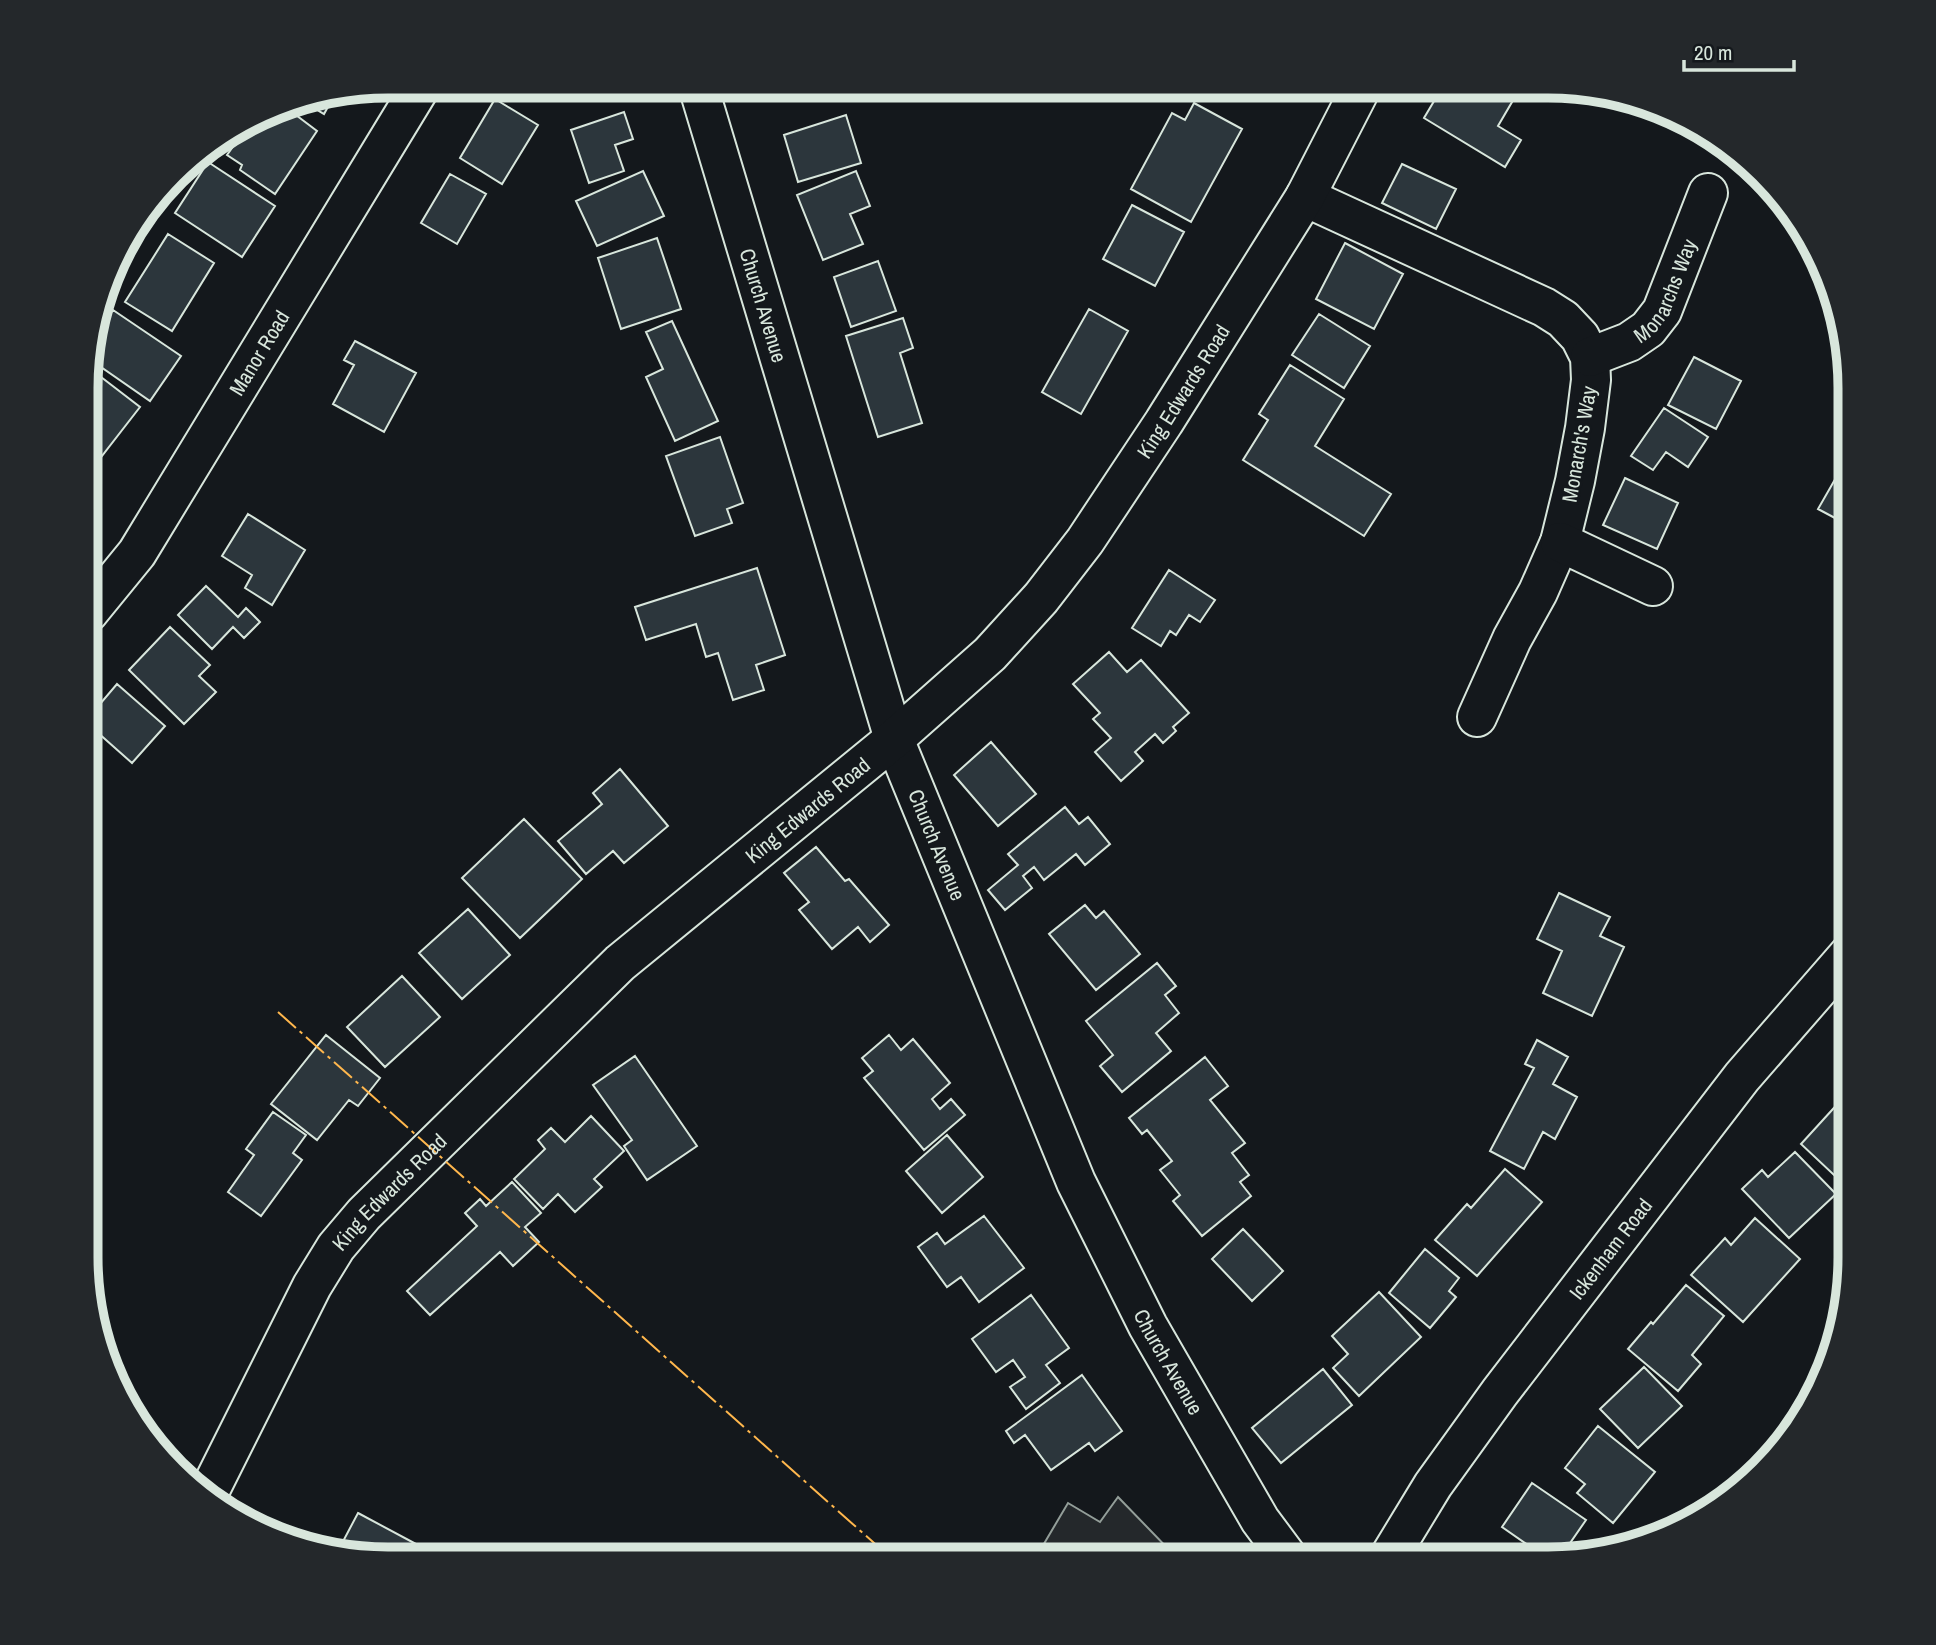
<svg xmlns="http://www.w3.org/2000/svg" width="1936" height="1645" font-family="'Archivo Narrow',sans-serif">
<rect width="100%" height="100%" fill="#14181c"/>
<!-- parking -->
<path fill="#24282b" stroke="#939e99" stroke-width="2" d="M1118,1497L1178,1559H1035L1068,1503L1100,1522Z"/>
<!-- building -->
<path fill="#2c363c" stroke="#d8e6dc" stroke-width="2" d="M1235,86H1259L1254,96Z
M1443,86H1484L1512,102L1498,126L1521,140L1505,167L1424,118Z
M335,94L324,114L301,100Z
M495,99L538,125L502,184L460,158Z
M1194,103L1242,129L1191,222L1131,189L1172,113L1185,120Z
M284,106L317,131L275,194L240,170L242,165L227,155L247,127Z
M624,112L633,139L615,145L624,171L589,183L571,130Z
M846,115L861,163L798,182L784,135Z
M208,162L275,206L242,257L175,213Z
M1402,164L1456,189L1436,229L1382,203Z
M643,171L664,216L597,246L576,201Z
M856,171L870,206L850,214L863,244L823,260L797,195Z
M450,174L486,194L457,244L421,223Z
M1132,205L1184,232L1155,286L1103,259Z
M168,234L214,263L172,331L125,302Z
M657,238L681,309L621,329L598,258Z
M1345,243L1403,274L1374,329L1316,299Z
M878,261L896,311L851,327L834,277Z
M1089,309L1128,331L1081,414L1042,392Z
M113,310L181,356L150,401L88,358L90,342Z
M1319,314L1370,346L1344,388L1292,355Z
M903,318L913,348L900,353L922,423L878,437L846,336Z
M672,321L718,421L675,441L646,377L663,369L646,332Z
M355,341L416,373L384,432L333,404L354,365L344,360Z
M1694,357L1741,381L1716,429L1668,405Z
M1290,365L1344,399L1315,446L1391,494L1364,536L1243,460L1268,420L1259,414Z
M101,377L140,407L98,461L88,453V393Z
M1664,408L1708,437L1688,467L1666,452L1653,470L1631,456Z
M720,437L743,503L727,509L732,523L695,536L666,456Z
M1849,455H1850V526L1818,509Z
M1625,478L1678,503L1657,549L1603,525Z
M248,514L305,550L272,605L245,588L252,575L222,556Z
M1850,535V564L1838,557Z
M757,568L785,655L756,665L764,690L733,700L718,653L706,657L696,624L646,640L635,607Z
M1169,570L1215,600L1200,622L1189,615L1176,635L1170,631L1161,646L1132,628Z
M206,586L238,617L246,608L260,622L244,638L233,627L212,649L178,615Z
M170,627L210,665L199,676L216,692L184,724L129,670Z
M1109,652L1127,672L1141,660L1189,713L1173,727L1176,731L1163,743L1155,734L1135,752L1143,761L1121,781L1095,752L1111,738L1093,719L1100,713L1073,684Z
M117,684L165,726L132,763L88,724V718Z
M991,742L1036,794L998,826L954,775Z
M620,769L668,826L624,863L613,851L586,874L558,841L602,804L593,793Z
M1065,807L1079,824L1088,817L1110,844L1085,865L1076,854L1044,880L1034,867L1023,876L1032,888L1005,910L988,890L1018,865L1008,854Z
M524,819L582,879L520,938L462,878Z
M816,847L845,881L849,879L889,925L870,942L858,927L832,949L799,910L809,902L784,873Z
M1559,893L1610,917L1600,936L1624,947L1592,1016L1543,993L1562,951L1537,939Z
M1085,905L1096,918L1104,911L1140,954L1096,990L1049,934Z
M468,909L510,955L462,999L419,953Z
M1157,963L1176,986L1165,995L1179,1013L1156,1033L1171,1051L1122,1092L1100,1066L1113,1055L1086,1021Z
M402,976L440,1017L385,1067L347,1027Z
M326,1035L380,1078L358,1106L349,1100L317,1140L271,1104Z
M889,1035L901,1050L913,1039L950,1083L932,1099L940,1109L951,1099L965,1115L924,1150L864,1078L873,1071L862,1058Z
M1537,1040L1568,1057L1553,1084L1577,1097L1555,1139L1543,1132L1524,1169L1490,1151L1534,1068L1525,1064Z
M635,1056L697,1146L647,1180L624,1146L632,1140L593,1085Z
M1205,1057L1228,1086L1210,1100L1245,1143L1232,1153L1249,1175L1240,1182L1251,1196L1202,1236L1173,1201L1180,1195L1160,1170L1172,1161L1147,1130L1142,1134L1129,1118Z
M1843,1098L1850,1104V1151L1846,1157L1850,1161V1190L1801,1144Z
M273,1112L306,1135L293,1153L302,1160L261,1216L228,1192L254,1155L246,1149Z
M591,1116L624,1151L594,1179L602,1187L575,1212L558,1194L543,1209L514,1179L545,1149L538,1140L551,1128L565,1142Z
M947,1135L983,1177L942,1213L906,1171Z
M1795,1152L1836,1194L1789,1238L1742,1189L1762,1170L1768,1177Z
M1505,1169L1542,1202L1477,1276L1435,1240L1467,1204L1471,1208Z
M512,1182L541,1213L525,1227L539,1242L513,1266L500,1252L430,1315L407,1291L477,1226L465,1213L480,1199L486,1206Z
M984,1216L1024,1268L979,1302L961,1277L947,1287L918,1247L937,1233L945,1244Z
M1755,1218L1800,1259L1743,1322L1691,1275L1725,1238L1731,1245Z
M1243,1229L1283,1271L1252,1301L1212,1259Z
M1425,1249L1459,1278L1449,1291L1456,1297L1430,1328L1389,1293Z
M1686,1285L1724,1316L1692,1355L1701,1364L1678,1391L1628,1349L1651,1322L1653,1324Z
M1379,1292L1421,1337L1359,1396L1333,1368L1348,1354L1332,1336Z
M1031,1295L1069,1348L1046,1365L1060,1383L1026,1409L1010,1387L1025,1377L1013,1360L996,1372L972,1339Z
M1644,1367L1682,1406L1638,1448L1600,1409Z
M1323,1369L1352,1405L1281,1463L1252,1428Z
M1082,1375L1122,1431L1095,1451L1089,1443L1051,1470L1025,1435L1014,1443L1006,1431Z
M1598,1426L1655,1472L1613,1523L1577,1493L1585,1484L1565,1468Z
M1532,1483L1586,1520L1559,1559H1548L1502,1527Z
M358,1513L416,1544L408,1559H388L339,1549Z
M459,1546L480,1559H451Z"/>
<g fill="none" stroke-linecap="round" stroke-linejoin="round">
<!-- minor casing -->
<g stroke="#d8e6dc" stroke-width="42">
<g id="minor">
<path id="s1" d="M698,86L894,739L1076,1182L1148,1326L1260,1520L1289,1559"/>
<path d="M1305,197L1544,307L1563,319L1580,337L1590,357L1591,380L1585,428L1575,481L1560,542L1538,592L1512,639L1477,717"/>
<path id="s2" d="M1590,357L1629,342L1648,329L1662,311L1708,193"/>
<path d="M1560,542L1653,586"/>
<path id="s3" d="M88,613L137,553L421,86"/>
<path id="s4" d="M208,1494L312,1286L336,1247L364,1214L620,963L894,739L990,654L1041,598L1085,541L1164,422L1305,197L1362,86"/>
</g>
</g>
<!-- major casing -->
<g stroke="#d8e6dc" stroke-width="42">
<g id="major">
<path id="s5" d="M1388,1559L1433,1485L1500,1392L1742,1077L1850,953"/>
</g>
</g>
<!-- minor -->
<use href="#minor" stroke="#14181c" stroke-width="38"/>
<!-- major -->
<use href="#major" stroke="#14181c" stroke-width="38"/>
<!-- power -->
<path stroke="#ffb74d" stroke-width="2" stroke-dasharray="24 5 3.5 5" stroke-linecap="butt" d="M278,1012L892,1559"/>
</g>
<g text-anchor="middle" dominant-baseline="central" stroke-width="5" stroke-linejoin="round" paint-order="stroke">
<!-- street labels -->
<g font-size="21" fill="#d8e6dc" stroke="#14181c">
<text stroke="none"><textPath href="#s2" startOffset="107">Monarchs Way</textPath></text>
<text stroke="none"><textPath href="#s1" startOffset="229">Church Avenue</textPath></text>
<text stroke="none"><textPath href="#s3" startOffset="312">Manor Road</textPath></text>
<text stroke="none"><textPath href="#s4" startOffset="1489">King Edwards Road</textPath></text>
<text transform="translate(1579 444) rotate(-80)">Monarch's Way</text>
<text stroke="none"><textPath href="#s4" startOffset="922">King Edwards Road</textPath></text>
<text stroke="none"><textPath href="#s1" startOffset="796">Church Avenue</textPath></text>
<text stroke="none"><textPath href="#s4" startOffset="355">King Edwards Road</textPath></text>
<text stroke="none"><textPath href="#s5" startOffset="382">Ickenham Road</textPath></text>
<text stroke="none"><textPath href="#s1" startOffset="1363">Church Avenue</textPath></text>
</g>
</g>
<!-- crop -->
<path d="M0 0H1936V1645H0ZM388 98H1548A290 290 0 0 1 1838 388V1257A290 290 0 0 1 1548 1547H388A290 290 0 0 1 98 1257V388A290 290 0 0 1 388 98Z" fill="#24282b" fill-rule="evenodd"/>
<path fill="none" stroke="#d8e6dc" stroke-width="9" d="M388 98H1548A290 290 0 0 1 1838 388V1257A290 290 0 0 1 1548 1547H388A290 290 0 0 1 98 1257V388A290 290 0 0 1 388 98Z"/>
<!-- scale -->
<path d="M1684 60v10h110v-10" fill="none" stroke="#d8e6dc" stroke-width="3.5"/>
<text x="1694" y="60" font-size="21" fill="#d8e6dc" stroke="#14181c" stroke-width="5" paint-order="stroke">20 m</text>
</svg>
